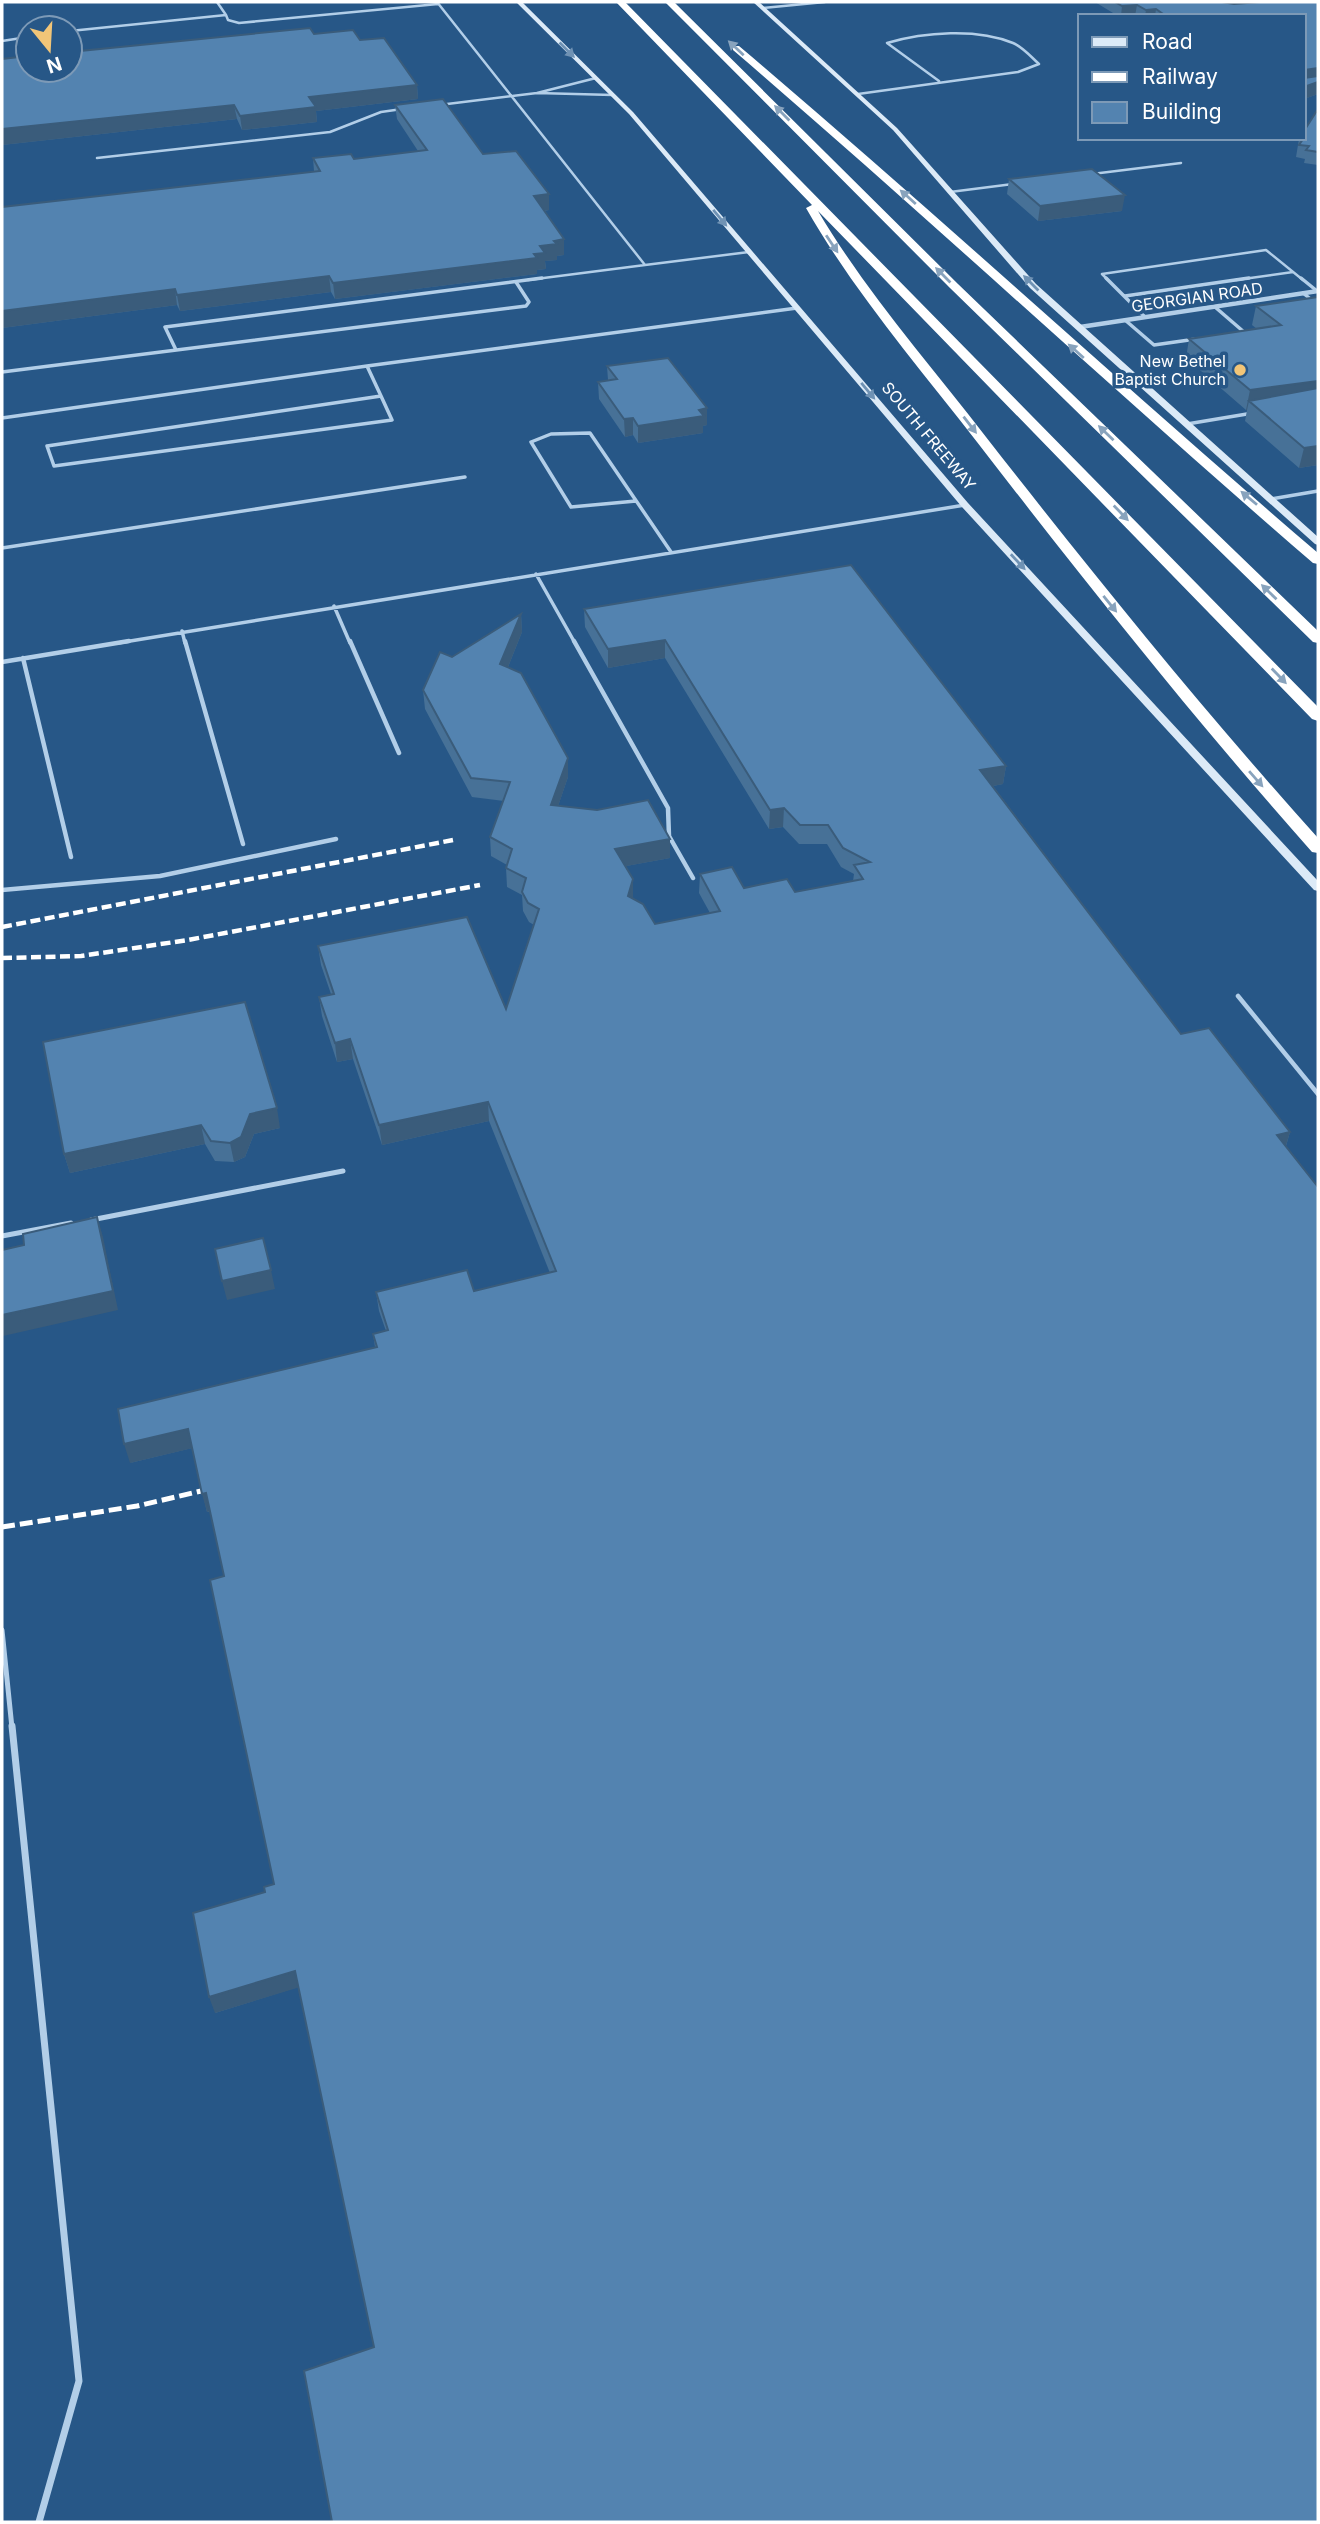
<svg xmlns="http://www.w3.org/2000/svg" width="1320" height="2524" font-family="Inter,sans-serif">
<rect width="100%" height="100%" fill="#275787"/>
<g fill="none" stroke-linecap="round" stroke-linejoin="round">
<!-- service-far4 -->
<path stroke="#b2cee8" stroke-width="2.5" d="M437,2L645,265L749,252
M763,8L825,2
M226,15L228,20L239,23L438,4
M70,31L226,15L217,2
M2,41L28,37
M596,78L537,93L613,95
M858,94L1018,72L1039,64C1031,57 1023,47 1013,43C977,28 924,32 887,43L939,81
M439,105L537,93
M97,158L330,132L381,112L402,109
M1092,174L1181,163
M950,192L1013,184
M528,280L645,265
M1108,280L1102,274L1266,250L1303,280
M1236,280L1293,272"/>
<!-- service-far3 -->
<path stroke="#b2cee8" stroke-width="3.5" d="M1106,278L1145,317
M1301,278L1317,291
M1303,293L1318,305
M1125,296L1249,278
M1215,307L1244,332
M1125,320L1154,345L1196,339
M176,350L165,327L542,278
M2,372L526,306L529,302L516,282
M381,396L392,420L54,466L47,446Z
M381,396L367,366L797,308
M2,418L367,366
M1187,424L1253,413
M1271,499L1318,491
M636,501L571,507L531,442L551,434L590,433L671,552
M2,548L465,477
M536,574L575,643
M334,606L350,643
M182,631L185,643
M118,643L965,505"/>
<!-- service-far2 -->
<path stroke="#b2cee8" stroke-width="4.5" d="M185,641L243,844
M350,641L399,753
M574,641L668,808L669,836L693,878
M23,658L71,857
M2,662L129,641
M2,890L160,876L336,839
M1238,996L1318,1094"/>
<!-- service-far1 -->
<path stroke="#b2cee8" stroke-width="5" d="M91,1220L343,1171
M2,1236L71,1223
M2,1630L12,1728"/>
<!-- service -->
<path stroke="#b2cee8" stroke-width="7" d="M12,1726L79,2381L39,2522"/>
<!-- minor -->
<path stroke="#b2cee8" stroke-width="4.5" d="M1080,327L1318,291"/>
<!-- secondary -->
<path fill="#dceaf7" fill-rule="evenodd" d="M516,2H522L633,112L968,503L1318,881V891L1314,890L962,507L629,114Z
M753,2H759L897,128L1036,284L1318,537V545L1315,544L1030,288L893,130Z"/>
<!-- motorway -->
<path fill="#fff" fill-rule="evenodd" d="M616,2H625L1318,707V721L1312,719L818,211C866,292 929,363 986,437C1093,574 1202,709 1318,838V853L1312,852C1195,720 1085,582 977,442C918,366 854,292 806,208L812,205Z
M665,2H674L958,284L1318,631V643L1313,642L950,288Z
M733,46H739C935,212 1123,386 1318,553V564L1313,563C1117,394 929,218 733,50Z"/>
<!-- rail-far1 -->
<path stroke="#fff" stroke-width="4.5" stroke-dasharray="10 4.5" stroke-linecap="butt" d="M2,927L453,840
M2,958L81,956L188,940L480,885"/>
<!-- rail -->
<path stroke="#fff" stroke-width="5" stroke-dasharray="13 5" stroke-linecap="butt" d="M2,1527L137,1506L218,1487"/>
</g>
<!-- wall -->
<path fill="#477197" d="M1095,2H1318V94L1304,99V16H1118Z
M314,34L360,40L417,85L418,99L316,111L317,122L242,130L237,119L2,145V59Z
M395,105L483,154L549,210L544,211L564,255L557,256V260L545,261L546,269L537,270V274L335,299L331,292L180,311L177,305L2,328L314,171L313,158L354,159L418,151L397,119Z
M1318,109V165L1304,163L1305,159L1296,157L1299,139Z
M1009,179L1122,211L1038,221L1007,194Z
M1318,297V465L1299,468L1245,421L1247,410H1246L1186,358L1189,339L1257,329L1252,325L1256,306Z
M607,366L707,425L703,426V433L638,443L633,435L625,437L599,399L598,382L608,380Z
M584,609L1006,766L1003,784L993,786L1181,1034L1290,1132L1286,1146L374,2347L298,1987L215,2013L265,1892L274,1884L224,1576L210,1512H207L192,1448L130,1463L375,1347L373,1334L386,1331L379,1311L376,1292L474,1291L550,1273L489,1121L382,1145L353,1059L337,1062L322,1016L319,997L331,994L321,965L318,946L506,1009L534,925L529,922L523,911L522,895L507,887L506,868L507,865L491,856L490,837L504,801L472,797L425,709L423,690L452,657L521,614L522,632L508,667L568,777L558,806L670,839V858L626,866L633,899L655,924L710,913L699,893L700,874L744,888L795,892L853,881L854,874L841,867L827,844H799L783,827L769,829L665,658L608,668L585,627Z
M43,1042L280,1128L254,1134L245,1157L234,1162L215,1161L205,1144L70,1173L64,1154Z"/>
<!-- shaded-wall -->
<path fill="#3a5c7b" d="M1233,2H1292L1232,7Z
M1137,5L1135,16H1121L1122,6Z
M1156,9L1155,16H1145L1146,10Z
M1318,68V80L1304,82L1305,70Z
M1318,82V94L1304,99V87Z
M417,85L418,99L316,111L317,122L242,130L240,116L309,97Z
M234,105L237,119L2,145V129Z
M549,194V210L535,212L534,196Z
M1125,195L1122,211L1038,221L1040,206Z
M564,239V255L557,256V260L545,261L546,269L537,270V274L335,299L333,283L534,254L540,246L554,241Z
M329,276L331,292L180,311L177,295Z
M175,289L177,305L2,328V311Z
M1318,381V400L1249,401L1247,410H1246L1250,390Z
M707,408V425L703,426V433L638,443V426Z
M633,418V435L625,437L624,419Z
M1318,446V465L1299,468L1304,448Z
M521,614L522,632L502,682L500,664Z
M665,640V658L608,668V649Z
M568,758V777L552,824L551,805Z
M1006,766L1003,784L978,789L980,770Z
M784,808L783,827L769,829L770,810Z
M670,839V858L616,868L615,849Z
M633,879V898L628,915V896Z
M350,1039L353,1059L337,1062L335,1043Z
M488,1102L489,1121L382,1145L379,1125Z
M277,1108L280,1128L254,1134L245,1157L234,1162L230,1143L250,1114Z
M201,1125L205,1144L70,1173L64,1154Z
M1290,1132L1284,1152L1277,1135Z
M97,1217L103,1237L118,1310L3,1336L2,1332V1315Z
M271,1270L275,1289L227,1300L222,1281Z
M188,1429L193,1448L130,1463L124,1444Z
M206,1493L211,1511L207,1512L202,1494Z
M295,1971L300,1987L215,2013L209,1997Z"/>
<!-- building -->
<path fill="#5383b0" stroke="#3a5c7b" stroke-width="2" d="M1115,2H1222L1234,4L1260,2H1318V68L1305,70L1304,71V16H1166L1156,9L1146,10L1137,5L1122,6Z
M310,28L314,34L353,30L360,40L384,38L417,85L309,97L316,107L240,116L234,105L2,129V59L28,56V70H70V52Z
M1318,76V82L1304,87V78Z
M443,99L483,154L516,151L549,194L534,196L564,239L554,241L557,244L540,246L545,253L534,254L537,258L333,283L329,276L177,295L175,289L2,311V207L320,171L313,158L351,154L354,159L427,150L395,105Z
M1318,109V152L1306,150L1309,146L1299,145L1303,139H1299L1304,138V131Z
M1092,169L1125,195L1040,206L1009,179Z
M1318,297V381L1250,390L1189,339L1281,325L1256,306Z
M668,358L707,408L699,410L704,416L638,426L633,418L624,419L598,382L617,379L607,366Z
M1318,388V446L1304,448L1249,401Z
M851,565L1006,766L980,770L1181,1034L1209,1028L1290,1132L1277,1135L1318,1187V2522H332L304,2371L374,2347L295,1971L209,1997L193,1913L265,1892L264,1887L274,1884L210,1580L224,1576L206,1493L202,1494L188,1429L124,1444L118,1409L377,1347L373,1334L388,1330L376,1292L467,1270L474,1291L556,1271L488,1102L379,1125L350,1039L335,1043L319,997L334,994L318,946L467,917L506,1009L539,909L528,903L522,892L526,878L506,868L512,849L490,837L510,782L471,778L423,690L440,652L452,657L521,614L500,664L521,673L568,758L551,805L597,810L648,800L670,839L615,849L633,879L628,896L643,904L655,924L720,911L700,874L732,867L744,888L787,879L795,892L863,879L854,865L870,862L843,848L828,825H800L784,808L770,810L665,640L608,649L584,609Z
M245,1002L277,1108L250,1114L241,1137L230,1143L211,1141L201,1125L64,1154L43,1042Z
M97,1217L113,1291L2,1315V1250L24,1245L23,1234Z
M263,1238L271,1270L222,1281L215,1249Z"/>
<!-- one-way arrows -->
<defs><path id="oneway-solid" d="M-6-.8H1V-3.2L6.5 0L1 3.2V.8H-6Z" transform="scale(1.75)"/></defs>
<g fill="#88a3bd">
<use href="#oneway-solid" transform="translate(736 48) rotate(-137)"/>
<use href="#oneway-solid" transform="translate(782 113) rotate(-135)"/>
<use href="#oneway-solid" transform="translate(908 197) rotate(-138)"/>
<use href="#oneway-solid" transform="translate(832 244) rotate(56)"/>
<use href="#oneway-solid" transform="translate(943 275) rotate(-135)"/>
<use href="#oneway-solid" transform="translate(1076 351) rotate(-138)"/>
<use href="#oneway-solid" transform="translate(970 425) rotate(52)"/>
<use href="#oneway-solid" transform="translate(1106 433) rotate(-136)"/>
<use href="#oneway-solid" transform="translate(1249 498) rotate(-140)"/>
<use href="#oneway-solid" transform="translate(1121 513) rotate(46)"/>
<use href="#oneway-solid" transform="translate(1269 592) rotate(-136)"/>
<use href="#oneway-solid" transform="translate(1110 604) rotate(51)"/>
<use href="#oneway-solid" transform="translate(1279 676) rotate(46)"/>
<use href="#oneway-solid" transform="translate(1256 779) rotate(49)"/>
</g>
<g fill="#6f92b4">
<use href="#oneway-solid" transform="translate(567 50) rotate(45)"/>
<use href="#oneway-solid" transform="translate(720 218) rotate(50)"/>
<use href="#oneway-solid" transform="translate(1031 283) rotate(-135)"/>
<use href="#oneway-solid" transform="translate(868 391) rotate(50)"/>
<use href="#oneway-solid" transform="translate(1018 562) rotate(47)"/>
</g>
<!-- markers -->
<circle fill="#f1c578" stroke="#275787" stroke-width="2.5" cx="1240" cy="370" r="7"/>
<g text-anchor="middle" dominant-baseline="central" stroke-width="7" stroke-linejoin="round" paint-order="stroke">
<!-- far-street labels -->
<g font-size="16" fill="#fff" stroke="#275787">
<text transform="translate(1197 297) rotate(-8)">GEORGIAN ROAD</text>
<text transform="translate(929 436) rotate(50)">SOUTH FREEWAY</text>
</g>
<!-- far-poi labels -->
<g font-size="16" fill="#fff" stroke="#275787" text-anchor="end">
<text x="1226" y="361">New Bethel<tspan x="1226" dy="18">Baptist Church</tspan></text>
</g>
</g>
<!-- border -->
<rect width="1320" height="2524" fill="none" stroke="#ffffff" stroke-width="7"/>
<!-- legend -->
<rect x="1078" y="14" width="228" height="126" fill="#275787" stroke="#7d9ab7" stroke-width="2"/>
<rect x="1092" y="37" width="35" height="10" fill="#dceaf7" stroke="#7d9ab7" stroke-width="2"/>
<text x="1142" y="49" font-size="21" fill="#ffffff">Road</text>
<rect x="1092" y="72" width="35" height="10" fill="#ffffff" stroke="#7d9ab7" stroke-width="2"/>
<text x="1142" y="84" font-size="21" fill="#ffffff">Railway</text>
<rect x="1092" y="102" width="35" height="21" fill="#5383b0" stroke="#7d9ab7" stroke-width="2"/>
<text x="1142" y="119" font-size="21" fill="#ffffff">Building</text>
<!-- north arrow -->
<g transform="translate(49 49) rotate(162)"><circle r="33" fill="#275787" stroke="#7d9ab7" stroke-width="2"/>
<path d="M0-5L12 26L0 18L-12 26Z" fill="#f1c578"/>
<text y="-10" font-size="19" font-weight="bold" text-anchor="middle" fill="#ffffff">N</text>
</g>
</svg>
